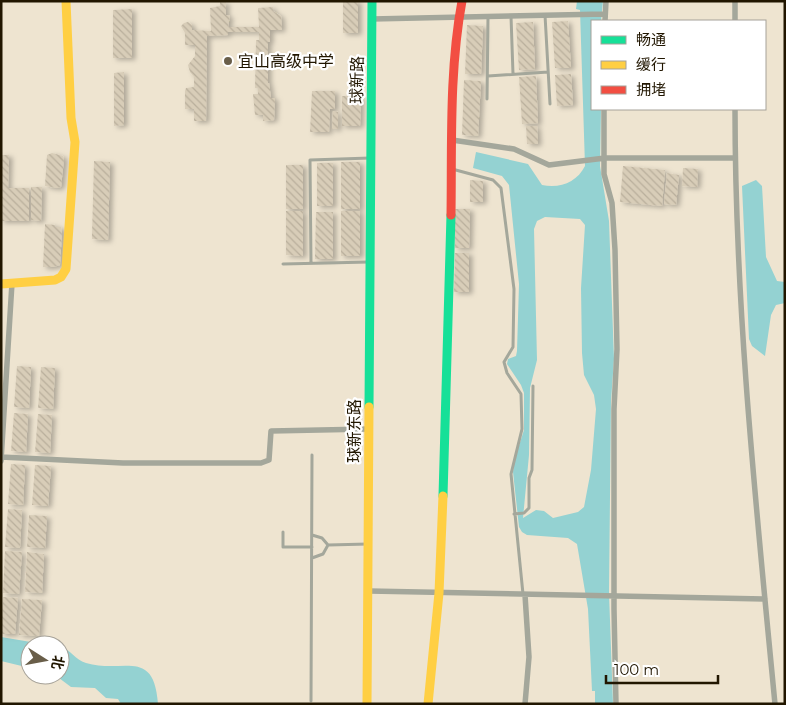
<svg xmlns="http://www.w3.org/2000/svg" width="786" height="705" font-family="Montserrat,'Noto Sans SC',sans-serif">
<defs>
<pattern id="building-back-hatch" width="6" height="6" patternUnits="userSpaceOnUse" patternTransform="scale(1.25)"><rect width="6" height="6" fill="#d8cdb8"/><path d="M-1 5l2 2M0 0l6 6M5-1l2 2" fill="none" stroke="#b9af9c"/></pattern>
<filter id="shadow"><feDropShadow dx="3.5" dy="2" stdDeviation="2.5" flood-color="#0004"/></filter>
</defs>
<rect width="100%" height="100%" fill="#eee4d0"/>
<!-- water -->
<path fill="#94d2d2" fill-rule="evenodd" d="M577,1H603L601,21H592V109H601L600,166L609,221L614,359L611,401L609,593L613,704H595V691H592L588,609L577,544L568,538L527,535L522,532L519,527L513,472L515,458L524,430V393L521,385L507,364L508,359L516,356L517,351L519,284L509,185L502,176L473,168L476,152L528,164L542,185C560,189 577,182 585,166L580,10L576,9ZM545,217L580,219L585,225L581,288L582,353L584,375L594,395L596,409L591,470L584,507L578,512L553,518L544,511L536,510L523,518L529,455L530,388L537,360L534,229L537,221Z
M756,180L762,186L766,257L777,281L785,282V303L776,305L771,315L765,356L752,346L749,339L742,186Z
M1,637L49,645H30V668L1,661Z
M60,647C71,649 75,660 86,663C123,674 154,647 158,704H121L118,699L106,698L95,688L71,687L55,675H60Z"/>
<!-- building -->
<path fill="url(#building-back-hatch)" filter="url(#shadow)" d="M343,1H358V33H343Z
M220,2H226V15L230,16L228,27H259L258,8L273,7V11L281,16L282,30H270V42H268V83H269L271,98H275L274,120L263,121V115H255L253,94H258V88H255L256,40H259V32H228V35L207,36L206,121H194V109H185V91L186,88L194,87V77L190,72L188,65L195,56V45H185V33L181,26L184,23L188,22L192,25V30L211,31L210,8L220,6Z
M132,9V58H113V10Z
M568,21L571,68H555L552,22Z
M533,22L535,69L519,70L516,23Z
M467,25L483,26L481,74H465Z
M124,72V125L114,126V73Z
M571,74L573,105L557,106L555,75Z
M536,76L538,123L522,124L519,77Z
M464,80L481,81L478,136L462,135Z
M312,91H335V109H330L329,132H310Z
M342,96H361L360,126H342Z
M333,111L338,112V129H332Z
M526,126H537L538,144H527Z
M52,153L63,156L64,159L61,187L56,188L45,186L47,155Z
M1,155H9L8,188H29V221H1Z
M94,161L110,162L108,240L92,239V235Z
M341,162H360V209H341Z
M317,163H333V206H317Z
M286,165H303V209H286Z
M623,166L665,170L662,206L620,202Z
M683,168L698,169L697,187L682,186Z
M667,173L679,175L676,205L664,204Z
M470,180L483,181V202H470Z
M31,187H42L41,221L31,220Z
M455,209H470L469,248H455Z
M286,211H303V256L286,255Z
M341,211H360V256H341Z
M316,212H333V259H315Z
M45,224L55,225V227H61L62,231L60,265L53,267H43Z
M455,253H469V292H454Z
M17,366L31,367L29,408L14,407Z
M41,367L55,368L53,409L38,408Z
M14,413L28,414L26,452L11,451Z
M38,414L52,415L50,453L35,452Z
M11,464L25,465L23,505L8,504Z
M35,465L51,466L48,506L32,505Z
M8,509L22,510L20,548L5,547Z
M29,515L47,516L45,548L27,547Z
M5,551L22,552L19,594L3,593Z
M27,552L44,554L42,593L25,592Z
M3,597L18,598L15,634H1Z
M22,599L42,600L39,636L19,635Z"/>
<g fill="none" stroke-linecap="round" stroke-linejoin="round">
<!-- lane -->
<path stroke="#a4a79b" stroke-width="3" d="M545,15L550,104
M511,16L513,74
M488,76L548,72
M487,99L488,17
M452,169L493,180L501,188L514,289L513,347L504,362L507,373L521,394L522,429L511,474L523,594
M311,263L310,160L370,158
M283,264L369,262
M514,514L524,513L529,508V478L532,470L533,386
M283,532V547H312
M312,535L322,538L328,545
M328,545L368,544
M312,558L323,554L328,545
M311,701L312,455"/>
<!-- street -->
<path stroke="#a4a79b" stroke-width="5.5" d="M735,1V21
M372,19L605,14
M605,21L606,1
M604,109V174L612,203L615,250L617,349L614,409V609L616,704
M735,109C735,307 756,506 775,704
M452,140L514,149L549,165L605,158H735
M1,457L123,463H261L269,460L271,431L369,429
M1,461L12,283
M369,591L765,599
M525,595L529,657L525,704"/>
<!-- fast -->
<path stroke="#16e098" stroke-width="9" d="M369,407L372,1
M443,496L451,215"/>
<!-- slow -->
<path stroke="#ffcf43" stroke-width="9" d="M1,284L55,280L61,277L66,269L75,142L71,118L66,1
M367,704L369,407
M428,704L439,593L443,496"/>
<!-- jam -->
<path stroke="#f24e42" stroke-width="9" d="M451,215C452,145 449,71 462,1"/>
</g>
<!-- markers -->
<circle fill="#695e49" stroke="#fff" stroke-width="2" cx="228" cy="61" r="5"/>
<g text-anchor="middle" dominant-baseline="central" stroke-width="4.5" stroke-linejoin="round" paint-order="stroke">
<!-- poi labels -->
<g font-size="16" fill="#211600" stroke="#fff" text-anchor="start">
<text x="238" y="61">宜山高级中学</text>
</g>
<!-- street labels -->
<g font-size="16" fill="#211600" stroke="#fff">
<text transform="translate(357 80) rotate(-89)">球新路</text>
<text transform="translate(354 431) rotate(-90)">球新东路</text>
</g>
</g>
<!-- border -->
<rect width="786" height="705" fill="none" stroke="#211600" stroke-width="5"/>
<!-- legend -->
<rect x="591" y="20" width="175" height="90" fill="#ffffff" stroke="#a6a299"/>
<rect x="601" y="36" width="25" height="8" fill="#16e098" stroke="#a6a299"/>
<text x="636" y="45" font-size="15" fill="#211600">畅通</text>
<rect x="601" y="61" width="25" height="8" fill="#ffcf43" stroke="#a6a299"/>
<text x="636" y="70" font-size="15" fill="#211600">缓行</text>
<rect x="601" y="86" width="25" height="8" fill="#f24e42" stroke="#a6a299"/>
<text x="636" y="95" font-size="15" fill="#211600">拥堵</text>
<!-- north arrow -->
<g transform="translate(45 660) rotate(101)"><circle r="24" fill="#ffffff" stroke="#a6a299"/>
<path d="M0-4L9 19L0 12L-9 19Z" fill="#695e49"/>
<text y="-8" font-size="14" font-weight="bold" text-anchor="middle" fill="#211600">北</text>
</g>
<!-- scale -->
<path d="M606 675v8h112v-8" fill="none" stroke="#211600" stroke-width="2.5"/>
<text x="614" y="675" font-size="15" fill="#211600" stroke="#ffffff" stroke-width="4" paint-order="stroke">100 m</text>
</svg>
